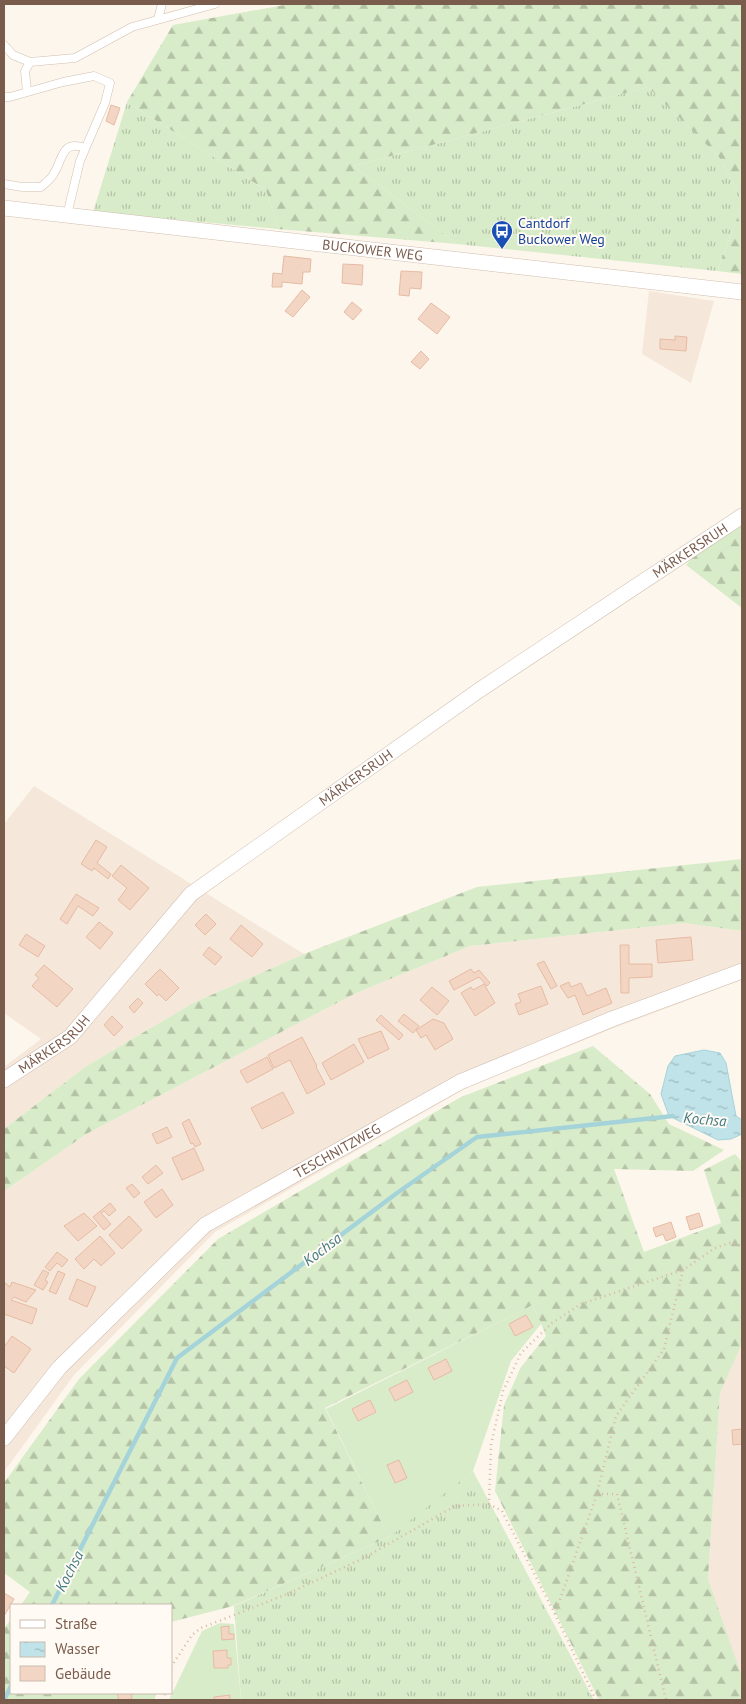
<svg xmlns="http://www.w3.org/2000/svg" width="746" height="1704" font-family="'PT Sans',sans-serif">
<defs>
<pattern id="grass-tufts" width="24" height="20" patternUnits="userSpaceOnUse" patternTransform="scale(1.25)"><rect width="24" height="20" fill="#d8ecc9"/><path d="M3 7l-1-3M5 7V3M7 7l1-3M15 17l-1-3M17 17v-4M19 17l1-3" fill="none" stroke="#b4c2a5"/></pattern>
<pattern id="forest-firs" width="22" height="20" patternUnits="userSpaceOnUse" patternTransform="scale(1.25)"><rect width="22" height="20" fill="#d8ecc9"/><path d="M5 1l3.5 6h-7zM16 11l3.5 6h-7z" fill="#b4c2a5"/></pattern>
<pattern id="water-ripples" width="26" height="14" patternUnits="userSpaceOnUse" patternTransform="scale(1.25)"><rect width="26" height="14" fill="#bfe3e8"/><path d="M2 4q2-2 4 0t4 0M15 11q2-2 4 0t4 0" fill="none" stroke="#a0bbbe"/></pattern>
</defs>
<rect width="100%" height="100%" fill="#fdf6ec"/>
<!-- residential -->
<path fill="#f5e8da" d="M649,291L714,301L691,383L642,354Z
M34,786L304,954L193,1003L85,1067L4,1129V1067L41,1039L4,1013V824Z
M684,923L742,931V980L614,1028L466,1088L215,1232L74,1375L4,1472V1191L88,1133L354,994L470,946Z
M742,1344V1687L708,1579L720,1393Z"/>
<!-- grass -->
<path fill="url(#grass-tufts)" d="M648,87L719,157L742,199V205L717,271L457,244L354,166Z
M127,102L266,190L278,229L93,212Z
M473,1471L594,1700H241L234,1606L389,1537L424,1508Z"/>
<!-- forest -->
<path fill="url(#forest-firs)" d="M290,4H742V199L719,157L648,87L354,166L457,244L278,229L266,190L127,102L173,25Z
M742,205V274L717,271Z
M742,522V608L686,565L696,553Z
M742,859V931L684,923L470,946L354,994L88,1133L4,1191V1129L85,1067L193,1003L304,954L477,887Z
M593,1046L650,1094L669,1124L724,1150L693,1171L614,1169L644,1252L721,1223L704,1170L735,1154L742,1162V1344L720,1393L708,1579L742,1677V1700H599L495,1491L504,1405L521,1367L546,1336L533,1305L325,1408L389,1537L233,1606L171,1622V1605H21L30,1592L4,1573V1483L79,1379L218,1239L461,1097Z
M11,1619V1693H68V1700H4V1629Z"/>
<!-- garden -->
<path fill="#d8ecc9" d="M533,1305L541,1324L511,1361L473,1471L389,1537L326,1409Z
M220,1623L234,1624L241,1700H169L202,1631Z
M68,1693H157L154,1700H68Z"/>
<!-- water -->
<path fill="url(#water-ripples)" stroke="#a5d3da" d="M704,1050L720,1053L726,1063L736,1116L742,1120V1134L731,1139L718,1140L669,1116L661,1094L668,1066L675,1056Z"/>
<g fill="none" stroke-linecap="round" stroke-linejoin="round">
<!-- stream -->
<path stroke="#a5d3da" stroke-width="4.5" d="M52,1605L177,1358L397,1193L477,1137L673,1116
M4,1700L11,1686"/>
</g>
<!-- building -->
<path fill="#f3d5c3" stroke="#e6bba3" d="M111,105L120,108L114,125L106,121Z
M284,256L311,259L310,272H303L302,284L282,282V287H272L273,273L282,274Z
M343,264L363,265L362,285L342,283Z
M401,271L422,272L421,289L410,288L409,296L399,295Z
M302,290L310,297L293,317L285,311Z
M352,302L362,310L353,320L344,312Z
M431,303L450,317L437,334L418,319Z
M675,336L687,337L686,351L660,349V339L675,340Z
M421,351L429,359L420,369L411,362Z
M96,840L107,847L97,863L111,874L108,879L94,868L92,871L81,864Z
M121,865L149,888L130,910L118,900L127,888L112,876Z
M76,894L99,908L93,916L78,906L67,924L60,919Z
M206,914L216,924L205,935L195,925Z
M99,922L113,933L100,949L86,937Z
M241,925L263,944L252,957L230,939Z
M26,934L45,946L38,957L19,945Z
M691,937L693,960L658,963L656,940Z
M620,945H629V964H652V977L629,978V993H621Z
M209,947L222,957L215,965L203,955Z
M544,961L557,986L551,989L537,964Z
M44,965L73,989L57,1007L32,986L39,978L35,975Z
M160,969L179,988L166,1001L159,994L157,996L145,984Z
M471,969L474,973L479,970L490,983L487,986L479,977L454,990L449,981Z
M569,982L571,987L581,983L587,996L606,988L612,1003L583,1015L575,995L568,998L560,986Z
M484,984L495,1003L475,1016L461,993L471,987L473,990Z
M541,986L548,1004L519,1015L515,1004L521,1002L518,994Z
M432,987L449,1001L437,1015L420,1000Z
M138,998L143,1003L134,1013L129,1007Z
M404,1014L419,1026L413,1033L398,1021Z
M381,1015L403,1035L399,1040L376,1020Z
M112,1016L123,1027L114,1036L104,1025Z
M433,1019L444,1023L453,1039L435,1050L426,1035L421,1038L416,1030Z
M381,1031L389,1049L368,1059L358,1039Z
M302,1037L317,1066L316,1067L325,1084L307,1094L290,1060L274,1068L268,1055Z
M354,1044L364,1062L331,1080L322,1063Z
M267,1057L273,1069L247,1083L240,1071Z
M283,1092L294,1113L262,1129L251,1108Z
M189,1119L201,1144L195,1147L193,1143L191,1144L182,1123Z
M167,1127L172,1137L157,1144L152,1134Z
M194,1148L204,1170L182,1180L172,1158Z
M156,1165L163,1173L148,1184L142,1177Z
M132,1184L140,1193L134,1198L126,1188Z
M162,1189L173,1205L156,1218L144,1202Z
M110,1203L116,1210L109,1216L104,1211L101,1213L111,1224L104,1230L93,1217Z
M84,1213L97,1226L78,1241L64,1226Z
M699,1213L703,1226L690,1230L686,1217Z
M129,1216L142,1230L122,1249L109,1235Z
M671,1222L676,1237L666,1241L663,1234L656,1237L653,1228Z
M100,1236L115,1253L101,1266L94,1259L84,1269L75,1259Z
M57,1252L68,1260L62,1267L57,1263L50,1271L45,1267Z
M43,1270L49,1273L45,1280L48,1282L43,1290L34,1285Z
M58,1271L65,1274L56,1294L49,1291Z
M77,1279L96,1287L87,1307L69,1299Z
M4,1282L10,1287L12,1282L36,1290L26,1302L14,1297L11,1300L37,1309L32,1324L4,1314Z
M526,1315L533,1327L515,1336L509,1324Z
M12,1336L31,1349L14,1373L4,1366V1347Z
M446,1359L452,1371L434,1380L428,1368Z
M407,1380L413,1392L395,1401L389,1389Z
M370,1400L376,1412L358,1421L352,1409Z
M742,1429V1444L733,1445L732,1430Z
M399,1460L407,1478L395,1483L387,1465Z
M4,1593L14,1599L4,1616Z
M229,1626V1634H234V1639L222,1640L221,1627Z
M227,1650V1658H231V1665H228V1668H214L213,1651Z
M117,1693H134V1694L131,1695L132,1699L119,1700Z
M230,1695V1700H214V1697Z"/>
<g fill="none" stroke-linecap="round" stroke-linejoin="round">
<!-- service casing -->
<g stroke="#d1beb0" stroke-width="9">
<path id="service" d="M158,19L162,4
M4,45L13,55L30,62L75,58L132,27L215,4
M27,92L25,71L30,62
M4,97H10L63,82L94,76L110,83L105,103L80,161L67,215
M4,184L22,187H41C45,183 50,180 53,175C63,160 61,139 85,148"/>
</g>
<!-- minor casing -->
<g stroke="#d1beb0" stroke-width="16">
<g id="minor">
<path id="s1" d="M4,208L742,292"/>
<path id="s2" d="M4,1080L70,1037L191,894L478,691L742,516"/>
<path id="s3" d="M4,1438L59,1368L205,1225L460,1082L612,1019L742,971"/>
</g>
</g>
<!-- path -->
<path stroke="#d9b8a5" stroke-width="2.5" stroke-dasharray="1 4" stroke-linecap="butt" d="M597,1494H617L666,1700
M555,1614L597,1494L616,1416L664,1349L683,1270L715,1248L730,1243L742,1246
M171,1667L192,1635L201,1628L285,1595L364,1558L455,1506L489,1504
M163,1700L165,1693
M596,1700L555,1614L502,1511L489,1504L491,1445L503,1391L521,1353L552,1323L581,1304L683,1270"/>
<!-- service -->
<use href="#service" stroke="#fff" stroke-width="8"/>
<!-- minor -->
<use href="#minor" stroke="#fff" stroke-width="15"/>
</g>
<!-- icons -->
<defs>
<g id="bus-pin" transform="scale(1.125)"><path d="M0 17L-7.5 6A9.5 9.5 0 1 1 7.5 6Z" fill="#1a4fb4" stroke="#fffaf3"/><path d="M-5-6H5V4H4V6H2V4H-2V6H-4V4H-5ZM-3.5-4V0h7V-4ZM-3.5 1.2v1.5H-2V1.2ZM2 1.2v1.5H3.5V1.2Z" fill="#fff"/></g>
</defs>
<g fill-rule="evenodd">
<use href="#bus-pin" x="502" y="231"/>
</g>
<g text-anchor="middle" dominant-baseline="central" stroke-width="4" stroke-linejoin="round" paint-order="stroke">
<!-- transit labels -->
<g font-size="14" fill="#164399" stroke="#fffaf3" text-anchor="start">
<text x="518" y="223">Cantdorf<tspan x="518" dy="16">Buckower Weg</tspan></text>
</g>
<!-- street labels -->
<g font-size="14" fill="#7a5c4d" stroke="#fffaf3">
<text stroke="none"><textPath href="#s1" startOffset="371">BUCKOWER WEG</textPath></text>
<text stroke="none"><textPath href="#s2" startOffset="872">MÄRKERSRUH</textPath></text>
<text stroke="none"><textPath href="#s2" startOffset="468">MÄRKERSRUH</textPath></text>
<text stroke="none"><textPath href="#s2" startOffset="62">MÄRKERSRUH</textPath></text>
<text stroke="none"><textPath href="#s3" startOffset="445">TESCHNITZWEG</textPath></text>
</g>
<!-- water labels -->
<g font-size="15" font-style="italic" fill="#437c86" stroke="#fffaf3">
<text transform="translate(705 1119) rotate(5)">Kochsa</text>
<text transform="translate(322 1249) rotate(-37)">Kochsa</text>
<text transform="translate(69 1571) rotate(-63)">Kochsa</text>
</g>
</g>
<!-- border -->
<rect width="746" height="1704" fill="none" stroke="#7a5c4d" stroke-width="10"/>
<!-- legend -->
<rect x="10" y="1604" width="162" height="90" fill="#fffaf3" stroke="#cabbb1"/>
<rect x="20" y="1620" width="25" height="8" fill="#ffffff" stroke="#cabbb1"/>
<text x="55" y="1629" font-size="15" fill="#7a5c4d">Straße</text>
<rect x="20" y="1642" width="25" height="15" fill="url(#water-ripples)" stroke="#cabbb1"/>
<text x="55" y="1654" font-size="15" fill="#7a5c4d">Wasser</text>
<rect x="20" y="1666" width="25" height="15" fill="#f3d5c3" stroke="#cabbb1"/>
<text x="55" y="1679" font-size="15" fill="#7a5c4d">Gebäude</text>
</svg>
